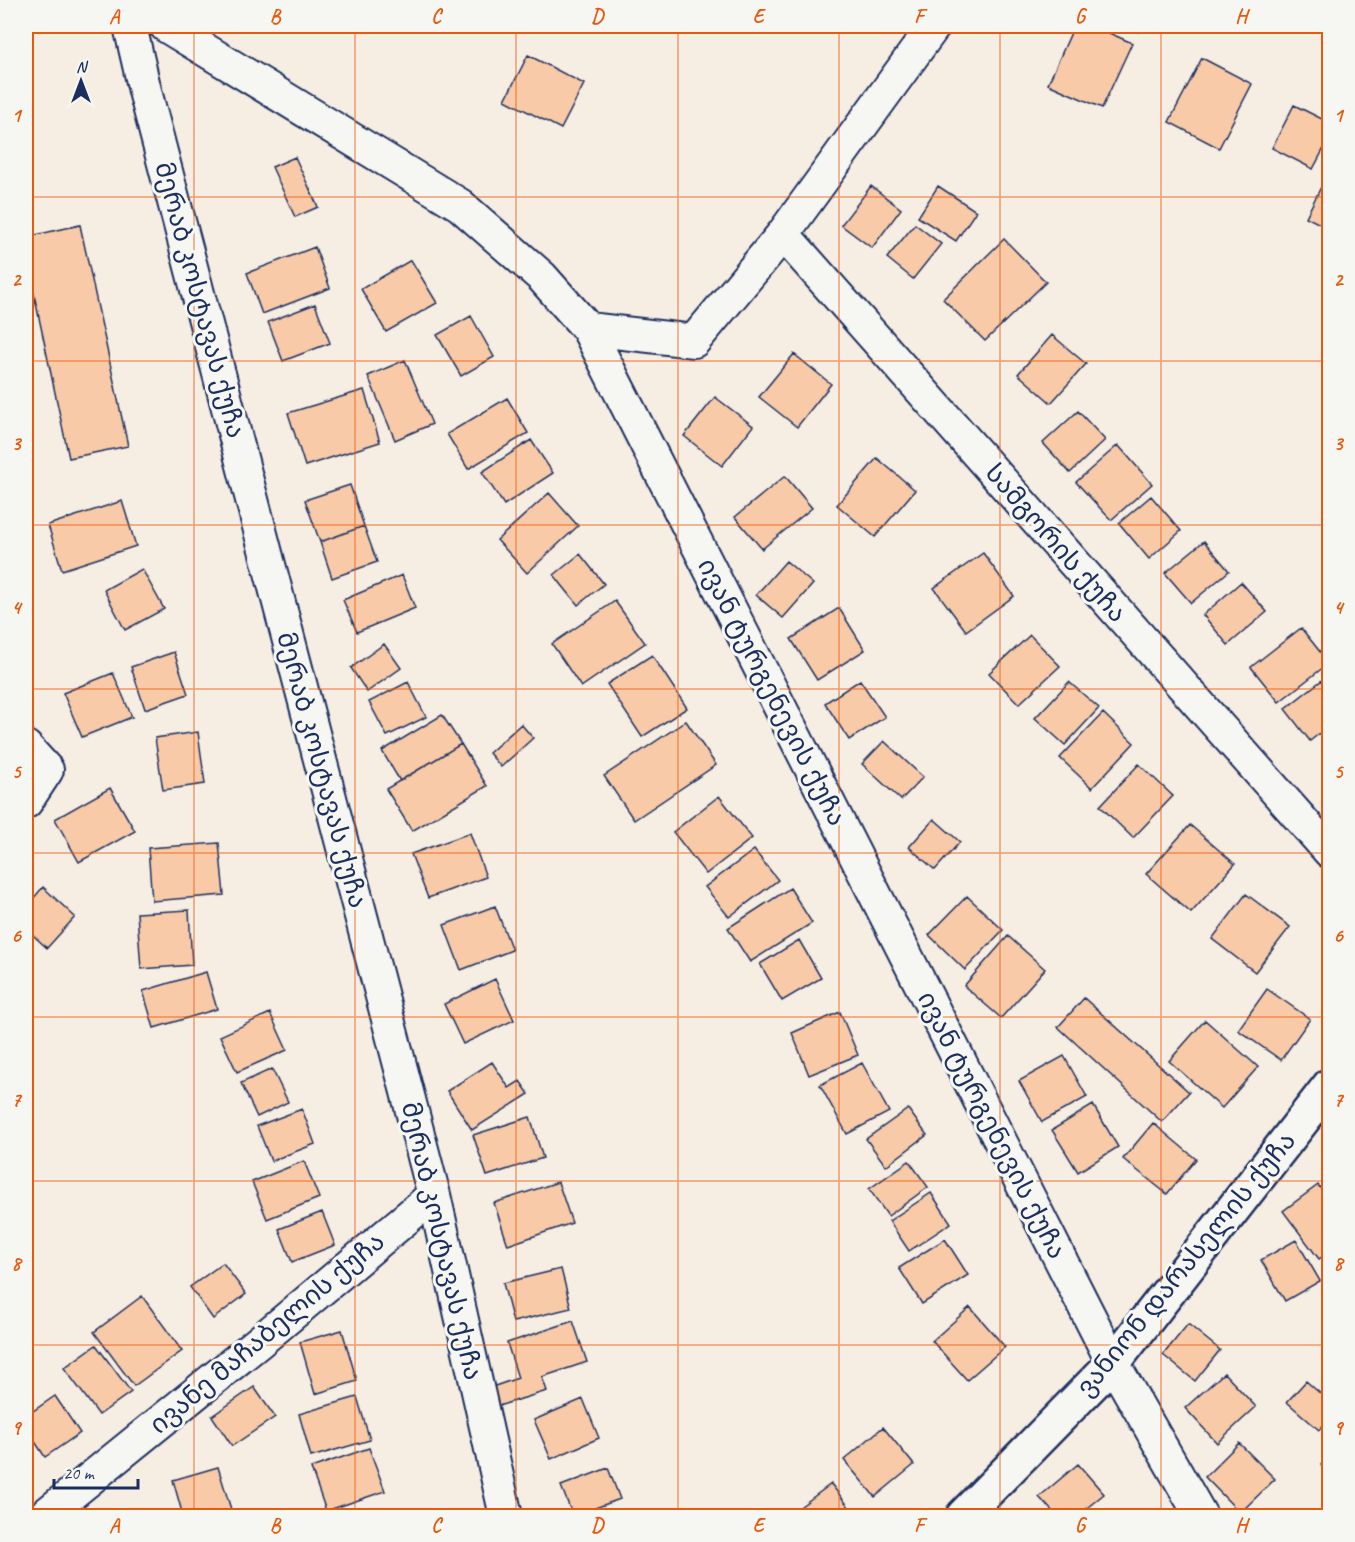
<svg xmlns="http://www.w3.org/2000/svg" width="1355" height="1542" font-family="Caveat,'Noto Sans Georgian',sans-serif">
<rect width="100%" height="100%" fill="#f6ede3"/>
<filter id="ink" filterUnits="userSpaceOnUse"><feTurbulence type="fractalNoise" baseFrequency=".0167" numOctaves="2"/><feDisplacementMap in="SourceGraphic" scale="12" xChannelSelector="R" yChannelSelector="G"/><feConvolveMatrix kernelMatrix="1 2 1 2 8 2 1 2 1" color-interpolation-filters="sRGB"/></filter>
<g filter="url(#ink)">
<!-- building -->
<path fill="#f8caa7" stroke="#1b2f5e" stroke-width="1.5" d="M1074,26H1093L1132,43L1102,108L1048,84Z
M1125,26H1143L1139,32Z
M528,55L584,84L561,129L505,100Z
M1202,58L1252,84L1219,148L1169,122Z
M1294,105L1330,123V137L1313,169L1272,148Z
M295,157L318,207L295,217L272,167Z
M1330,169V229L1306,217Z
M871,186L901,209L872,248L841,225Z
M938,186L976,211L956,241L918,217Z
M915,224L941,244L913,279L887,258Z
M80,225L128,446L69,458L26,257V237Z
M1004,239L1046,282L985,341L943,299Z
M315,247L330,288L262,314L247,273Z
M411,260L437,303L386,332L361,289Z
M315,304L330,343L283,361L268,322Z
M471,316L494,357L461,376L437,335Z
M1052,335L1086,364L1051,403L1018,374Z
M794,354L831,384L797,427L759,397Z
M405,360L432,424L395,440L368,376Z
M364,390L380,442L305,466L288,413Z
M715,397L753,426L722,466L684,436Z
M507,398L528,433L468,469L447,434Z
M1078,411L1105,440L1070,473L1043,443Z
M531,440L553,473L504,505L482,472Z
M1118,445L1152,484L1111,520L1076,482Z
M877,458L915,490L875,537L837,505Z
M785,476L812,508L762,549L735,517Z
M350,485L364,526L320,542L305,500Z
M549,493L578,526L527,573L497,540Z
M1151,496L1181,531L1149,559L1119,523Z
M122,501L136,546L62,570L48,525Z
M364,526L377,562L332,578L320,542Z
M1204,541L1229,571L1191,603L1165,573Z
M983,553L1014,596L966,631L934,588Z
M580,554L604,584L578,605L554,575Z
M786,561L813,584L783,618L756,595Z
M142,569L164,609L125,630L104,590Z
M402,575L415,608L357,632L343,600Z
M1241,582L1267,612L1228,645L1203,615Z
M615,601L645,643L581,687L552,644Z
M839,608L865,650L817,680L791,639Z
M1301,628L1329,663L1279,702L1251,667Z
M1030,635L1060,666L1019,704L989,673Z
M384,644L401,668L367,692L351,668Z
M174,652L188,694L145,709L131,667Z
M652,655L687,708L642,737L607,684Z
M113,673L132,717L82,737L63,693Z
M860,680L885,717L849,740L825,703Z
M1322,680L1330,690V725L1310,741L1285,709Z
M408,682L426,717L387,736L369,702Z
M1069,682L1099,708L1065,745L1035,718Z
M1103,713L1134,743L1092,788L1060,758Z
M442,715L461,744L400,781L382,751Z
M686,721L716,765L634,820L604,776Z
M521,724L533,738L501,767L489,753Z
M198,732L205,784L163,790L155,738Z
M884,741L923,777L901,800L862,764Z
M461,744L487,786L412,831L386,789Z
M1139,764L1173,796L1133,838L1100,806Z
M110,788L135,831L79,862L55,819Z
M719,796L752,838L706,874L673,832Z
M934,819L960,842L935,870L909,847Z
M1190,825L1235,864L1191,913L1146,874Z
M470,833L486,877L428,898L411,854Z
M219,843L224,895L152,901L148,848Z
M754,850L778,880L729,917L705,887Z
M43,887L75,917L47,948L26,929V907Z
M790,888L812,923L750,962L728,928Z
M1246,894L1290,927L1255,972L1212,939Z
M967,896L1003,930L965,970L929,935Z
M495,906L512,950L461,970L444,925Z
M189,910L192,965L141,969L137,913Z
M1008,936L1045,969L1001,1018L964,986Z
M799,940L821,978L782,1001L760,964Z
M206,972L217,1009L154,1028L143,991Z
M495,979L514,1020L463,1044L444,1004Z
M1267,989L1310,1019L1281,1060L1238,1030Z
M1084,998L1189,1092L1162,1122L1058,1027Z
M840,1012L858,1055L809,1075L792,1033Z
M270,1013L287,1050L237,1072L220,1036Z
M1205,1020L1258,1067L1222,1108L1169,1061Z
M1064,1056L1087,1097L1042,1122L1019,1081Z
M492,1062L509,1088L520,1081L529,1094L472,1130L447,1091Z
M862,1063L889,1112L847,1134L820,1085Z
M272,1069L288,1102L257,1117L241,1083Z
M1093,1105L1118,1147L1078,1172L1052,1130Z
M302,1109L315,1144L271,1161L257,1126Z
M908,1109L927,1135L886,1166L866,1139Z
M530,1117L543,1158L487,1176L473,1135Z
M1153,1123L1196,1159L1167,1194L1123,1159Z
M304,1161L319,1198L267,1219L252,1182Z
M909,1161L928,1187L888,1216L869,1189Z
M558,1182L572,1223L508,1245L494,1203Z
M1318,1185L1330,1201V1251L1319,1259L1283,1211Z
M931,1193L951,1223L909,1251L889,1221Z
M322,1212L335,1245L292,1262L279,1229Z
M945,1239L968,1275L922,1304L899,1268Z
M1296,1240L1320,1281L1285,1301L1261,1260Z
M223,1263L246,1294L213,1319L190,1287Z
M561,1269L571,1308L513,1322L503,1283Z
M142,1296L182,1351L134,1386L94,1332Z
M970,1307L1005,1347L967,1380L932,1341Z
M573,1321L587,1362L542,1377L547,1391L495,1407L489,1388L518,1378L507,1343Z
M1188,1324L1220,1350L1195,1381L1163,1355Z
M342,1330L357,1381L315,1394L300,1342Z
M96,1345L131,1392L99,1415L64,1368Z
M1224,1373L1256,1407L1217,1443L1185,1408Z
M1306,1381L1330,1402V1418L1319,1430L1287,1402Z
M254,1387L275,1417L232,1446L212,1416Z
M55,1396L80,1433L45,1457L26,1428V1416Z
M357,1397L370,1440L311,1457L299,1414Z
M583,1399L599,1438L551,1459L534,1420Z
M883,1427L914,1465L875,1497L844,1460Z
M1239,1443L1275,1479L1240,1513L1205,1477Z
M369,1448L385,1491L326,1511L311,1468Z
M1330,1459V1477L1321,1465Z
M1078,1464L1104,1494L1077,1516H1057L1039,1497Z
M218,1467L233,1516H183L173,1480Z
M608,1468L620,1499L573,1516L561,1486Z
M831,1484L856,1516H790L789,1515Z"/>
<g fill="none" stroke-linecap="round" stroke-linejoin="round">
<!-- street casing -->
<g stroke="#1b2f5e" stroke-width="36">
<path id="street" d="M130,26L145,91L434,1195L506,1516
M166,26L460,205L542,277L588,329L1113,1363L1201,1516
M783,234L1330,852
M588,329L694,341L783,234L934,26
M26,747L47,770L26,802
M44,1516L259,1342L434,1195"/>
</g>
<!-- secondary casing -->
<g stroke="#1b2f5e" stroke-width="38">
<path id="secondary" d="M963,1516L1113,1363L1330,1085"/>
</g>
<!-- street -->
<use href="#street" stroke="#f6f6f2" stroke-width="32"/>
<!-- secondary -->
<use href="#secondary" stroke="#f6f6f2" stroke-width="33"/>
</g>
</g>
<!-- grid -->
<path fill="none" stroke="#e8590c" stroke-width="1.5" stroke-opacity="0.55" d="M194,26V1516M355,26V1516M516,26V1516M678,26V1516M839,26V1516M1000,26V1516M1161,26V1516M26,197H1330M26,361H1330M26,525H1330M26,689H1330M26,853H1330M26,1017H1330M26,1181H1330M26,1345H1330"/>
<g text-anchor="middle" dominant-baseline="central" stroke-width="6" stroke-linejoin="round" paint-order="stroke">
<!-- street labels -->
<g font-size="26" fill="#1b2f5e" stroke="#f6f6f2">
<text transform="translate(200 300) rotate(75)">მერაბ კოსტავას ქუჩა</text>
<text transform="translate(1056 543) rotate(49)">სამგორის ქუჩა</text>
<text transform="translate(772 692) rotate(63)">ივან ტურგენევის ქუჩა</text>
<text transform="translate(322 770) rotate(75)">მერაბ კოსტავას ქუჩა</text>
<text transform="translate(992 1125) rotate(63)">ივან ტურგენევის ქუჩა</text>
<text transform="translate(442 1241) rotate(77)">მერაბ კოსტავას ქუჩა</text>
<text transform="translate(1186 1264) rotate(-51)">ვანიონ დარასელის ქუჩა</text>
<text transform="translate(267 1333) rotate(-40)">ივანე მაჩაბელის ქუჩა</text>
</g>
</g>
<!-- margin -->
<rect width="1355" height="1542" fill="none" stroke="#f6f6f2" stroke-width="66"/>
<!-- north arrow -->
<g transform="translate(81 81)" stroke="#f6f6f2" stroke-width="4.5" paint-order="stroke">
<path d="M0-4.5L10 22L0 15L-10 22Z" fill="#1b2f5e"/>
<text y="-9" font-size="16" font-weight="bold" text-anchor="middle" fill="#1b2f5e">N</text>
</g>
<!-- scale -->
<path d="M54 1479v9h84v-9" fill="none" stroke="#1b2f5e" stroke-width="3"/>
<text x="63" y="1479" font-size="18" fill="#1b2f5e" stroke="#f6f6f2" stroke-width="4.5" paint-order="stroke">20 m</text>
<rect x="33" y="33" width="1289" height="1476" fill="none" stroke="#e8590c" stroke-width="2"/>
<g font-size="20" text-anchor="middle" font-weight="bold" fill="#e8590c">
<text x="114" y="23">A</text>
<text x="275" y="23">B</text>
<text x="436" y="23">C</text>
<text x="597" y="23">D</text>
<text x="758" y="23">E</text>
<text x="919" y="23">F</text>
<text x="1080" y="23">G</text>
<text x="1241" y="23">H</text>
<text x="16" y="122">1</text>
<text x="1338" y="122">1</text>
<text x="16" y="286">2</text>
<text x="1338" y="286">2</text>
<text x="16" y="450">3</text>
<text x="1338" y="450">3</text>
<text x="16" y="614">4</text>
<text x="1338" y="614">4</text>
<text x="16" y="778">5</text>
<text x="1338" y="778">5</text>
<text x="16" y="942">6</text>
<text x="1338" y="942">6</text>
<text x="16" y="1106">7</text>
<text x="1338" y="1106">7</text>
<text x="16" y="1270">8</text>
<text x="1338" y="1270">8</text>
<text x="16" y="1434">9</text>
<text x="1338" y="1434">9</text>
<text x="114" y="1532">A</text>
<text x="275" y="1532">B</text>
<text x="436" y="1532">C</text>
<text x="597" y="1532">D</text>
<text x="758" y="1532">E</text>
<text x="919" y="1532">F</text>
<text x="1080" y="1532">G</text>
<text x="1241" y="1532">H</text>
</g>
</svg>
